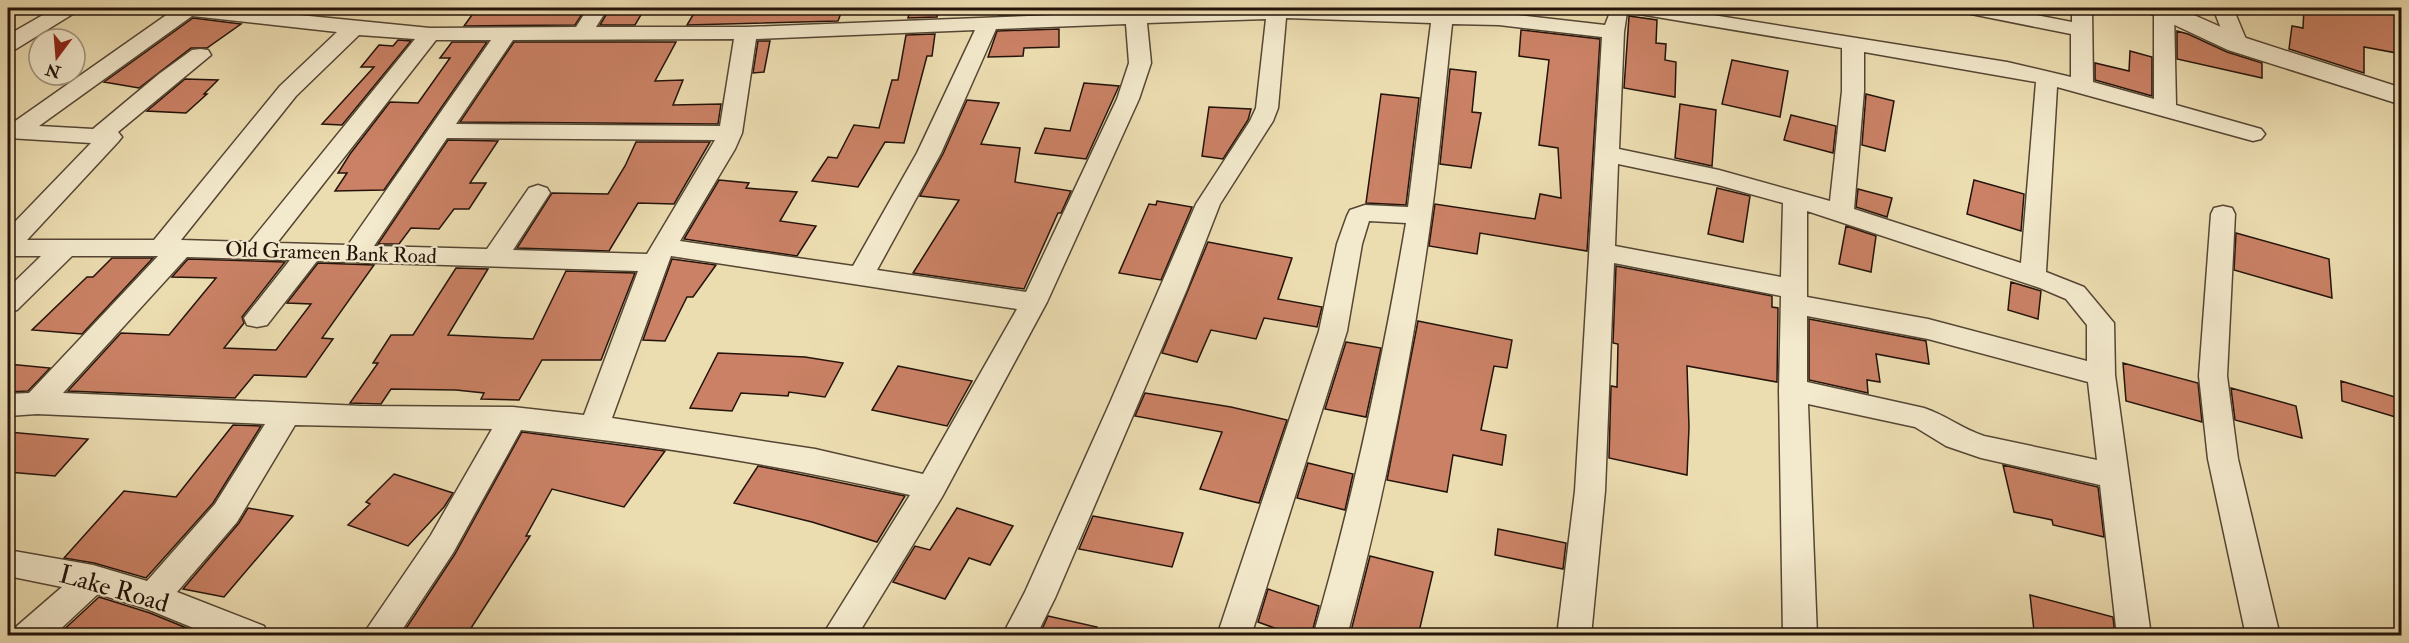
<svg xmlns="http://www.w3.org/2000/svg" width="2409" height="643" font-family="'IM FELL Double Pica',serif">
<rect width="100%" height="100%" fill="#ecddb1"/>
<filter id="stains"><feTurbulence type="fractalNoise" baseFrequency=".00333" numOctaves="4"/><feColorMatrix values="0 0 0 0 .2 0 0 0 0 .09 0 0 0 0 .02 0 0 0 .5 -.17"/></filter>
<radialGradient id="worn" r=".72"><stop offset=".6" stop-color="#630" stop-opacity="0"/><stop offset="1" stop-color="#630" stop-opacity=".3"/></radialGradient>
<!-- building -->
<path fill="#ca8165" stroke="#23130a" stroke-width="1.5" d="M477,8H586L575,25L464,26Z
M610,8H645L635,25H600Z
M697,8H843L838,21L687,25Z
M910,8H939L937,17L908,18Z
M999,8H1060V13L999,15Z
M2304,8H2402V54L2364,47V73L2289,49L2292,26L2303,28Z
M1629,16L1657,20L1656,43L1666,44L1665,60L1676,62L1675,97L1624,88Z
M193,18L241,24L207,48H191L139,88L104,82Z
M1059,29V47L1024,48L1023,56L988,57L997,31Z
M1521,30L1600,39L1587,251L1480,233L1477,254L1429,246L1435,204L1535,219L1540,194L1561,198L1558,148L1539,145L1549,60L1519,56Z
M2177,31L2188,34L2227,52L2262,63V78L2177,59Z
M935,34L932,56H927L904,143L885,142L858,187L812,181L828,157L837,158L854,125L879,128L892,80H898L906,35Z
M398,40L411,41L342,125L322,124L374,67H361L379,45L393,46Z
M758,41H770L764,72L753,73Z
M452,42H487L384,190L335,191L347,173H338L350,154L390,102L418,103L450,58H440Z
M514,42H676L655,81L683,80L673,105L721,104L718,124L460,122Z
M2130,51L2152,57V96L2095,80V63L2129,71Z
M1732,60L1788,71L1780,117L1722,104Z
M1450,69L1476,72L1472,112L1481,113L1471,168L1440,164Z
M185,79L218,80L204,94H207L186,113L147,111Z
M1084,83L1119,86L1086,159L1035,153L1045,128L1070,131Z
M1381,94L1419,98L1406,205L1366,203Z
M1866,94L1894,101L1885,151L1862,145Z
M967,100L999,103L981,144L1020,148L1015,182L1071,191L1061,213H1058L1024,289L913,273L959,200L920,196L943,154Z
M1680,104L1716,110L1712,166L1675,158Z
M1209,107L1251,109L1248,120L1223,159L1202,156Z
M1791,115L1836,126L1833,153L1784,140Z
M448,140L498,141L470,183H486L469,209H454L439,229L411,228L399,244H378Z
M636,142H710L674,204L638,203L609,251L517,248L552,193L608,194L625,166Z
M719,180L749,183L746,188L797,192L780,221L816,226L797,256L684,239Z
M1974,180L2024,194L2021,231L1967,214Z
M1717,188L1750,196L1743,242L1708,234Z
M1858,189L1892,198L1887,217L1856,207Z
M1157,201L1192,207L1161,280L1119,273L1149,204L1156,205Z
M1846,226L1876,236L1871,272L1839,264Z
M2236,233L2329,259L2332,298L2234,270Z
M1208,242L1292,258L1278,299L1322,307L1317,327L1264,318L1256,339L1211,330L1197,362L1162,353Z
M112,258H153L82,334L32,330L87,277H93Z
M188,259L285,262L242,317L244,323L224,348L276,350L311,304L287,303L318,263L374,265L322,338L333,339L306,377L254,375L235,398L68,391L121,333L169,335L216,278L172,277Z
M672,259L716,265L693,297H687L665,341L643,340Z
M1616,266L1772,296V307L1778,308L1777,382L1687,366L1689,427L1687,475L1609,458L1611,386L1617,387L1618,344L1613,343Z
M456,268L488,269L448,335L533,339L566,271L635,273L601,360H542L519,400L481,399L484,393L456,390L391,389L381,404L350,403L378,363H373L391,335H413Z
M2011,282L2041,291L2038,319L2008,310Z
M1809,319L1926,341L1929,364L1876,354L1880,382L1867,380L1868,393L1809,380Z
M1418,321L1512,340L1507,368L1494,366L1481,430L1506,435L1502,465L1453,455L1447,492L1387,480Z
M1346,342L1381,348L1366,417L1325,409Z
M718,353L805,357L843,363L825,397L789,392L788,396L741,393L732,411L690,408Z
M2123,363L2198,383L2202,422L2126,401Z
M8,364L50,368L28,391L8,392Z
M898,366L972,381L947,426L872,410Z
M2341,381L2402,399V419L2342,401Z
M2231,388L2296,406L2302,438L2235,420Z
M1145,393L1231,407L1287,420L1259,503L1200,489L1222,432L1135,416Z
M233,425L261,426L213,503L146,578L94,563L64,558L124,491L176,497Z
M8,432L88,439L55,476L8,472Z
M522,432L665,451L624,507L552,489L526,536H530L466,636H401L455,554Z
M1308,463L1353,474L1345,510L1297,498Z
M2003,465L2098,487L2104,537L2053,525L2052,520L2014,512Z
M758,466L813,477L905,496L877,542L812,522L734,503Z
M394,474L453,493L444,507L408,546L348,525L370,504L366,502Z
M248,508L293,516L224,597L183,589L239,523Z
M957,508L1013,526L990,565L969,558L945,599L893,582L915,546L930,550Z
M1093,516L1183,533L1172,567L1079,549Z
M1498,529L1566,543L1563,569L1495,555Z
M1370,556L1433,572L1418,636H1371L1351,631Z
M1268,589L1319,606L1311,636H1296L1258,622Z
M2030,595L2113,617L2115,636H2051L2034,631Z
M99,597L150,613L206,636H57Z
M1048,616L1097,627L1096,636H1039Z"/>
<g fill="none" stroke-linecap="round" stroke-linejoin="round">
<!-- minor casing -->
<g stroke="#554634" stroke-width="3">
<path id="minor" d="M55,8H79L76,12L16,49L8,50V35Z
M170,8H229L430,28L576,27L588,8H608L596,27H746L1234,8H1331L1499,13L1605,25L1611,10L1669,8L2007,62L2071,77V34L1971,14L1964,12L1961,8H1999L2072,22V8H2092L2093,82L2154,99V11L2156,8H2172L2174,11L2176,105L2261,129L2265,134L2261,139L2253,141L2057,87L2046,272L2084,287L2114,323L2115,375L2151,636H2117L2100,485L1981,458L1946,446L1915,427L1808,404L1817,636H1783L1779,390L1781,296L1614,263L1605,491L1591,636H1557L1575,491L1602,37L1499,25L1452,24C1445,88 1440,153 1431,218C1412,359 1384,498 1347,636H1313C1353,500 1382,363 1406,223L1369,221L1362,244L1347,331L1251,636H1217L1319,331L1337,244L1347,216L1350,210L1365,205L1408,207L1431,23L1286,18L1278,108L1273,121L1220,204L1187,289L1055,598L1036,636H1002L1025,592L1109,405L1196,204L1250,121L1256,108L1266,19L1147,23L1151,63L1139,99L1047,302L942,497L857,636H822L910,495C782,465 652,445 521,430L453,553L398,636H362L431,535L492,429L295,425L237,522L177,592L264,626L269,636H213L147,609L98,594L53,636H12L17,626L62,587L8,576V550L93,565L147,581L215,504L265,424L37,414L8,416V394L29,393L158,256H72L17,310L8,312V288L41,256H8V229L91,143L8,138V124H11L172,11ZM1627,12L1842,48V91L1830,201L1719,170L1619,149L1624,32ZM192,16L337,32L280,86L154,240H27L118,142L122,137L118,132L211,55L208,50L200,49L192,50L159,74L93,129L39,126ZM1126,24L1129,63L1117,99L1026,292L877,270L941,153L996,29ZM975,30L917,153L853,266L680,241L735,149L742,133L756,39ZM359,35L415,39L250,242L181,240L296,96ZM734,39L720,126L456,124L513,40ZM436,40H491L348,245L277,243ZM1864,52L2036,82L2021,263L1854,209L1864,91ZM447,138L715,140L647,254L513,250L550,193L547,188L538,185L529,188L487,249L374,246ZM1618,164L1718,185L1783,203L1781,277L1615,246ZM1807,211L2040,288L2066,299L2087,325V361L1928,319L1807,297ZM671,256L1017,309L923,474L815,449L612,418ZM187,257L290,260L244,318L247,325L257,327L267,325L317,261L638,271L584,415L513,407L362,406L63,393ZM1807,316L1928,339L2088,382L2097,460L1984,436C1963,429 1945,415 1924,408L1807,382Z
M2213,8H2233L2248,44L2245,49L2237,50L2229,49Z
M2223,206L2232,208L2235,214L2227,376L2238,459L2280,636H2246L2208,459L2199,376L2211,214L2214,208Z"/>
</g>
<!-- tertiary casing -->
<g stroke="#554634" stroke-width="3">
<path id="tertiary" d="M2145,8H2178L2246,38L2402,88V105L2228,50L2149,13Z"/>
</g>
<!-- minor -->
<use href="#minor" fill="#f3e9cc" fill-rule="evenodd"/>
<!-- tertiary -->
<use href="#tertiary" fill="#f3e9cc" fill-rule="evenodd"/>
</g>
<g text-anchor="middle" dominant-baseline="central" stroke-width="4.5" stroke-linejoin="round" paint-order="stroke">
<!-- street labels -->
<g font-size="21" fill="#23130a" stroke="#f3e9cc">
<text transform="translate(331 253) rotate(2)">Old Grameen Bank Road</text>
</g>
<!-- near-street labels -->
<g font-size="26" fill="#23130a" stroke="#f3e9cc">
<text transform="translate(114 589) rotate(16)">Lake Road</text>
</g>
</g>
<!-- margin -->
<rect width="2409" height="643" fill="none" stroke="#ecddb1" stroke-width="30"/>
<rect x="9" y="9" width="2391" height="625" fill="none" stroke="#23130a" stroke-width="3"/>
<rect x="15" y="15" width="2379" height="613" fill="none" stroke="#23130a" stroke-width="1.5"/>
<!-- north arrow -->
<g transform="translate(57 57) rotate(196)"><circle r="28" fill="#f3e9cc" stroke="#a0937e" stroke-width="1.5"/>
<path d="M0-4.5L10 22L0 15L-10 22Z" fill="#8f2418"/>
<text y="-9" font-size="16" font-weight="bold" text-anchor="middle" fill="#23130a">N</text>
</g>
<rect width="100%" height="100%" filter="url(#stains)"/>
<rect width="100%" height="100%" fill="url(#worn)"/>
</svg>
